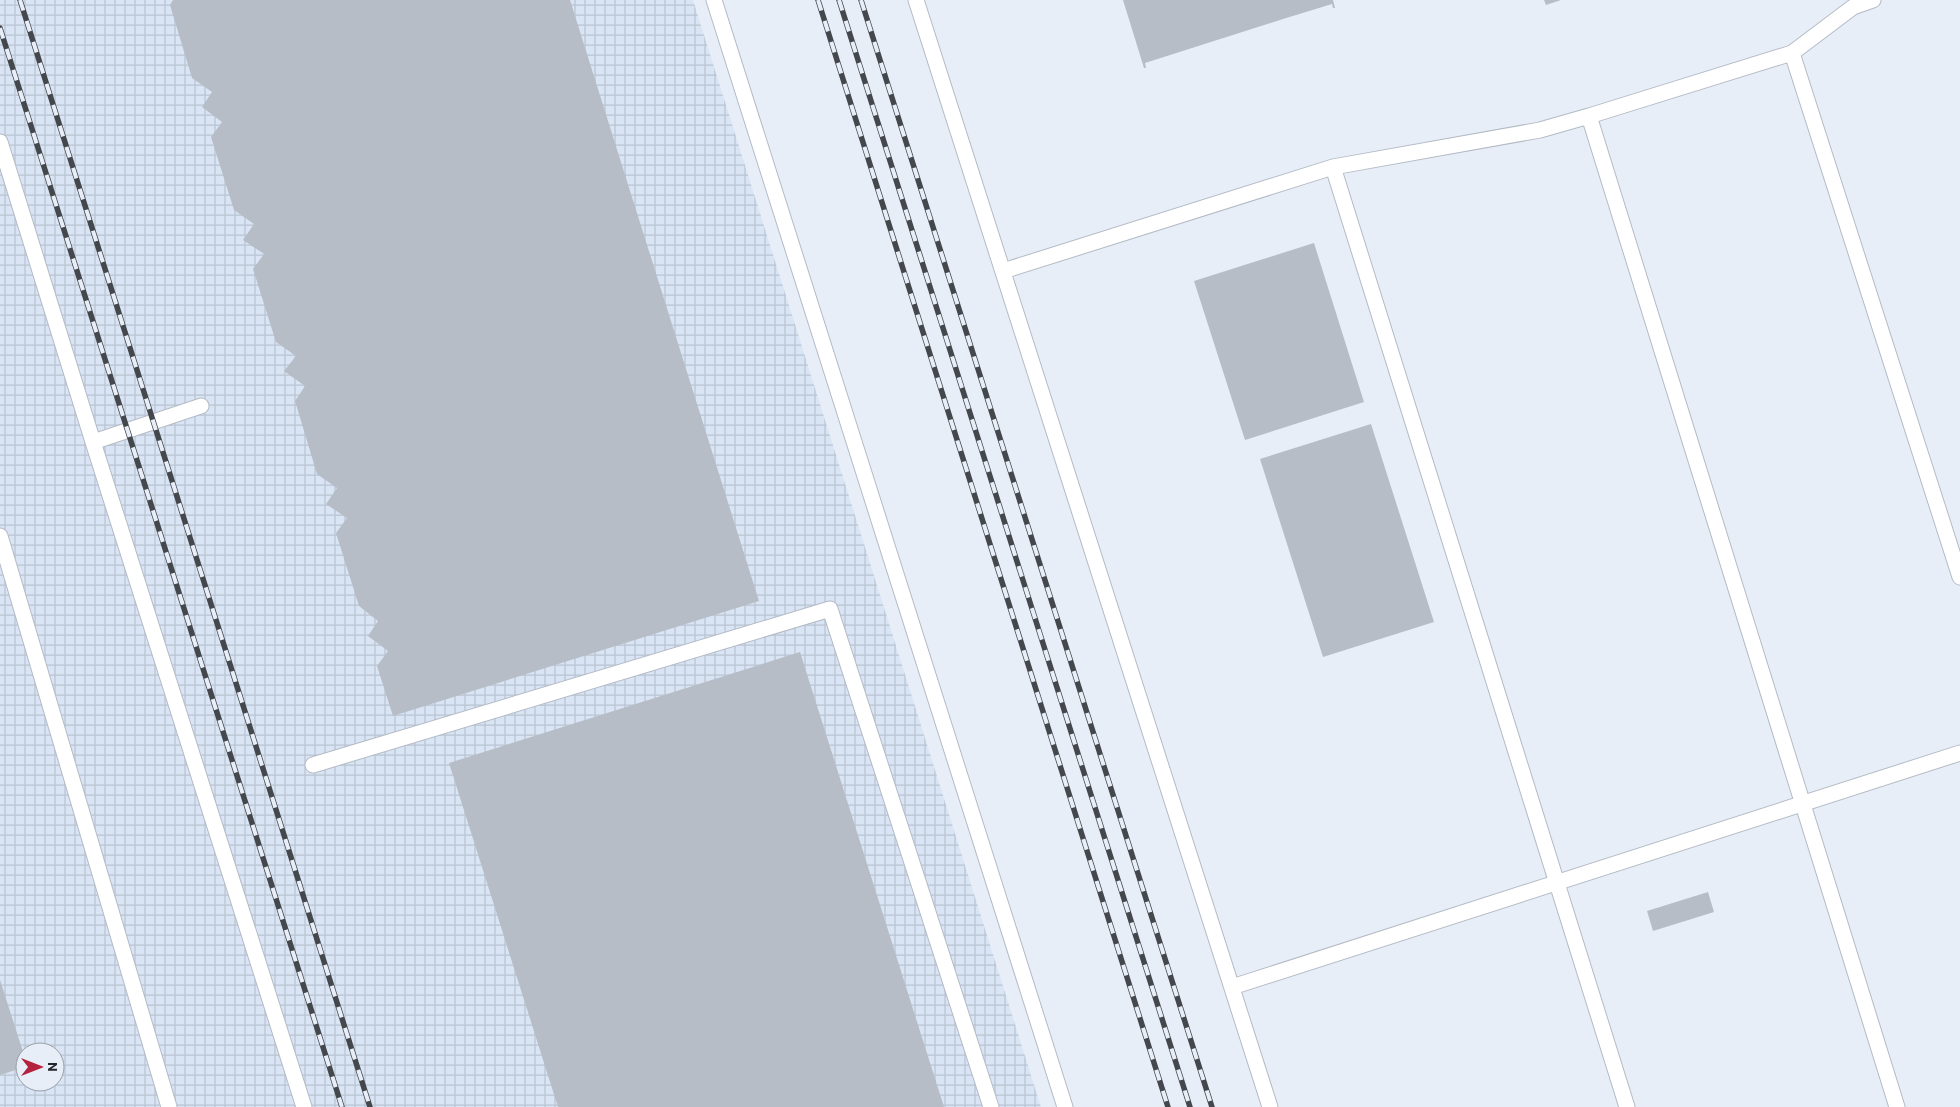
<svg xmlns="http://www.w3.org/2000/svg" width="1960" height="1107" font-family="Barlow,sans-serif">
<defs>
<pattern id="industrial-grid" width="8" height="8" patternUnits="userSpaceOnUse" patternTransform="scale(1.25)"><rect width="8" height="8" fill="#d9e4f5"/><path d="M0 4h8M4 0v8" fill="none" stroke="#bac4d2"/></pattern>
</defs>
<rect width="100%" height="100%" fill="#e7eef8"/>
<!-- industrial -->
<path fill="url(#industrial-grid)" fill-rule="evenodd" d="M0,0H693L1041,1107H0ZM25,1052H55V1082H25Z"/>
<!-- building -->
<path fill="#b6bdc7" d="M173,0H570L759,601L393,716L377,666L388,651L368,636L378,621L359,606L336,533L347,518L326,504L337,488L317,474L295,401L305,386L284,371L296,356L276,342L253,269L264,254L243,240L254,224L234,210L211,137L222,122L202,107L212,92L192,78L170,5Z
M1123,0H1333L1335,8H1333L1332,4L1283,19L1145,63L1146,68H1144Z
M1544,0H1561L1546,5Z
M1314,243L1364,402L1245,440L1194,281Z
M1371,424L1434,622L1323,657L1260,459Z
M800,652L944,1107H558L449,763Z
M1708,892L1714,912L1653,931L1647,911Z
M0,980L25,1058V1067L0,1075Z"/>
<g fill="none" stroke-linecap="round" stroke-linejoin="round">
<!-- service casing -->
<g stroke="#b4bbc5" stroke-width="17">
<path id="service" d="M714,0L1065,1107
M916,0L1270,1107
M1792,53L1960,577
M1589,116L1897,1107
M0,142L93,442L304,1107
M1333,167L1627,1107
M1003,271L1333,167L1540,130L1589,116L1792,53L1853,7L1873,0
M93,442L201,406
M0,536L169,1107
M313,765L830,609L991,1107
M1232,987L1960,753"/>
</g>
<!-- service -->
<use href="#service" stroke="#fff" stroke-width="15"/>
<!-- rail casing -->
<g stroke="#44474c" stroke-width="5.5">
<path id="rail" d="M20,0L370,1107
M818,0L1168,1107
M839,0L1190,1107
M861,0L1212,1107
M0,28L342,1107"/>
</g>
<!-- rail -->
<use href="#rail" stroke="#e7eef8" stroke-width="4" stroke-dasharray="11" stroke-linecap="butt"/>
</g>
<!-- north arrow -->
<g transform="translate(40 1067) rotate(90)"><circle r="24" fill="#e7eef8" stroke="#999ea6"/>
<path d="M0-4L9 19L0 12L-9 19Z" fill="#b4223d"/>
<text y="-8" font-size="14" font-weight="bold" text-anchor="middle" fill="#24272b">N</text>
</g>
</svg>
